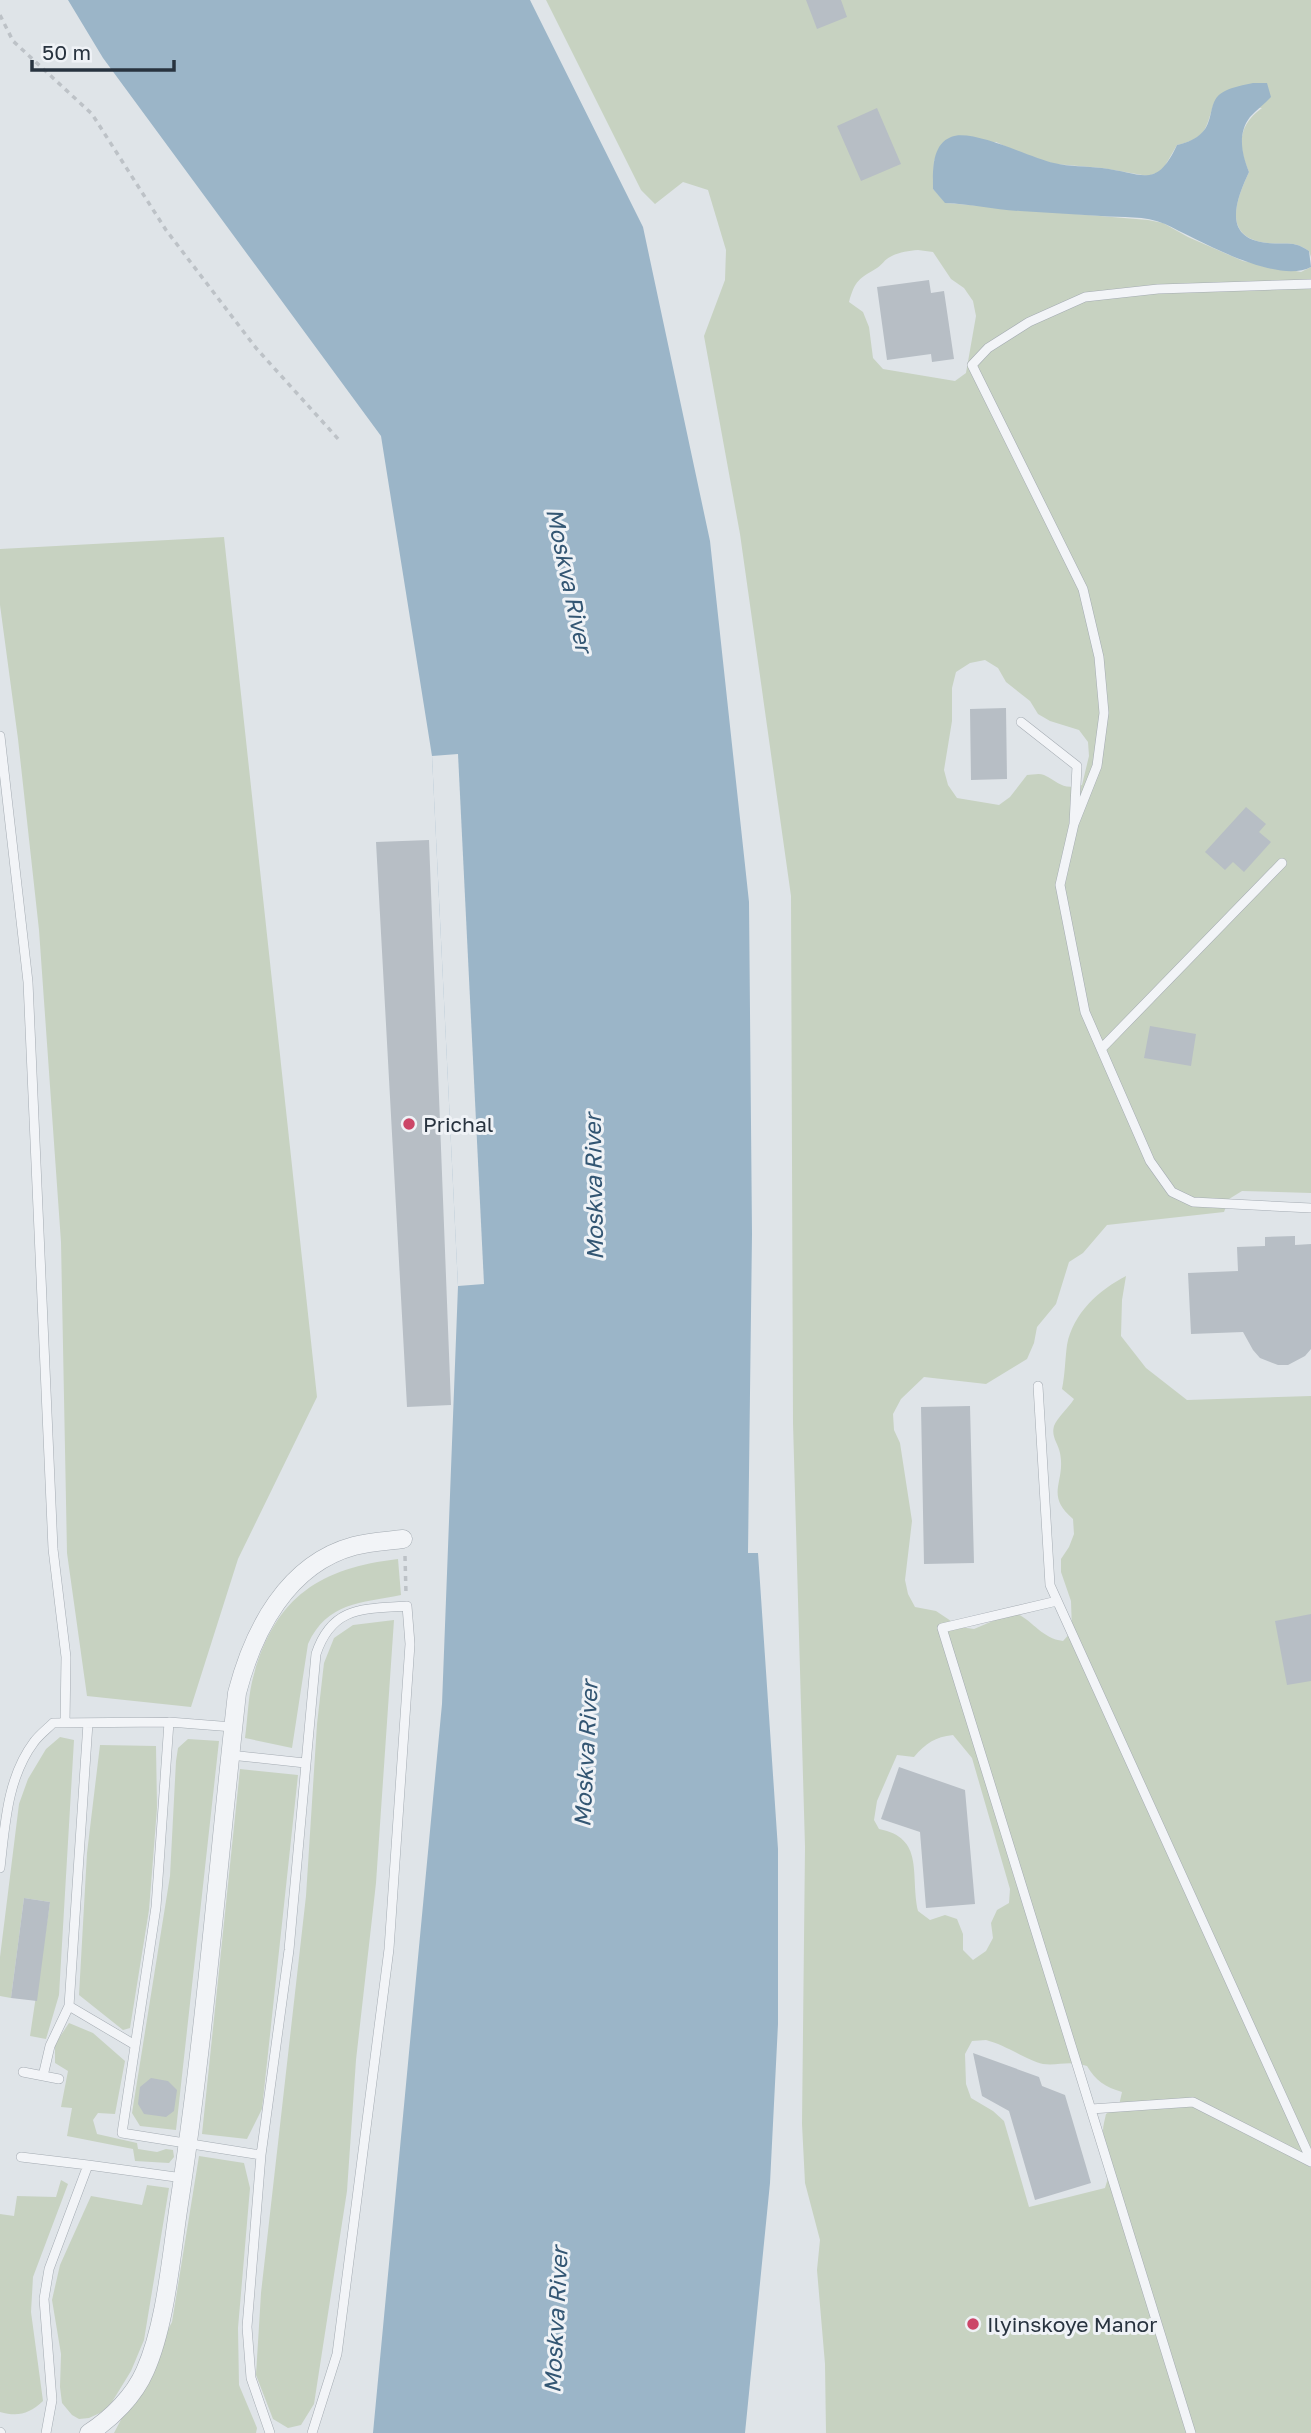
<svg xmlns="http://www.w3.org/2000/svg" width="1311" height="2433" font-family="'Golos Text',sans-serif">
<rect width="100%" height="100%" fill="#dfe4e8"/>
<!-- green -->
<path fill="#c7d2c1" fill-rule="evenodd" d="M546,0H1311V257L1309,251C1293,240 1286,245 1268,243C1221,238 1236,200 1249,172C1238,146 1237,126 1262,108L1214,103C1205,130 1207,138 1177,145L1162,171L1148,176L1102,168L1055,164L1026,156L996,142L934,160L933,189L946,203L1148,220L1163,223L1188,237L1243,261L1301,272L1311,267V1193L1242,1191L1229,1199L1224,1212L1107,1225L1083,1253L1069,1262L1056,1304L1037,1327L1034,1343L1027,1359L986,1384L924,1377L901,1399L893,1414L894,1430L900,1443L912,1521L905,1580L908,1594L915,1607L936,1611L960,1627L974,1629L1014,1612C1034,1621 1041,1638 1063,1641L1072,1631L1071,1601L1061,1572V1559L1069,1547L1074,1534L1073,1519C1044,1494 1066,1483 1060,1453C1058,1443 1051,1437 1054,1426C1057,1418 1069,1407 1074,1399L1062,1389C1065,1375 1065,1360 1067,1345C1073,1313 1099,1290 1126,1276L1122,1300L1121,1336L1146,1368L1187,1400L1311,1396V2433H826L825,2364L817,2270L820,2240L805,2183L802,2124L805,1847L793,1423L791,896L740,534L704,336L725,280L726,250L708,190L683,182L655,204L641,190ZM918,250L933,252L951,279L964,288L973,301L976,316L966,373L955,381L883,369L873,358L869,327L863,312L849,302C855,280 859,279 877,268C882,265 885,259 890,257C899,252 908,251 918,250ZM985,660L998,668L1006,682L1030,701L1038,714L1050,721L1079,730L1088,742L1089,756L1082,785C1061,790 1061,783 1044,775C1039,773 1032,775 1027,775L1010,797L999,805L957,798L948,785L944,770L952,721V688L956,672L970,663ZM953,1735L972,1758L1010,1889L1009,1903L997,1910L991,1923L993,1938L986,1951L973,1960L963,1950V1934L957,1919L945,1915L930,1920L918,1911C910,1874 925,1838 879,1829L874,1820L877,1801L897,1755L914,1757C926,1743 935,1737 953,1735ZM986,2040C1006,2045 1028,2061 1043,2064C1059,2066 1069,2060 1087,2066C1096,2081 1105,2087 1122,2092L1119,2105L1106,2114C1105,2119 1103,2125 1103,2131C1105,2156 1115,2160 1105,2188L1029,2207L1004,2121L993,2111L971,2098L966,2084L965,2054L972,2041Z
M224,537L317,1397L238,1559L191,1707L87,1696L67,1553L61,1242L39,930L18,739L0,605V549Z
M398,1559L401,1595C361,1603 327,1602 308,1644L292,1748L245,1738C248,1717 248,1694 254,1674C276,1596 321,1568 398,1559Z
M394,1620L376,1883L356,2060L347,2191L314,2404L301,2425L288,2428L273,2419L256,2375L261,2293L306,1896L317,1724L324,1663L334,1638L353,1625Z
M60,1737L74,1740L59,1995L46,2039L30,2036L50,1902L24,1898L11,1998L0,1996V1957L19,1804L28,1779L46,1749Z
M188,1739L219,1741L176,2130L140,2126L132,2113L170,1876L176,1761L178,1748Z
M100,1745L156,1746L157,1808L149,1910L130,2028L123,2030L79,1995L87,1853Z
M240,1769L298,1775L262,2109L247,2139L202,2134Z
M69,2023L93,2033L125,2061L115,2114L98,2113L93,2120L97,2134L137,2143L138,2149L157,2152L166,2149L173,2150L174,2157L169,2163L135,2161L133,2149L67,2136L72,2108L61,2107L68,2071L55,2063V2044Z
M199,2156L244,2163L250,2188L238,2328L239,2385L257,2428L256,2433H114L172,2322Z
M61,2180L68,2184L33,2277L31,2312L43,2401C29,2414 18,2417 0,2412V2214L14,2216L17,2196L56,2197Z
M147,2185L169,2188L144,2340L131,2371L112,2402L102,2412L89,2418L79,2419L72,2415L62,2403L60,2387L61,2354L52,2300L60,2265L91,2196L142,2205Z"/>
<!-- water -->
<path fill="#9bb5c8" d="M68,0H530L643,227L710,541L749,902L752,1234L748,1553H758L778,1849V2024L770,2183L745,2433H373L442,1704L458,1286L432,756L381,436L103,58Z
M1253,83H1267L1271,97C1265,104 1256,110 1250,117C1237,134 1242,154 1249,172C1236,200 1221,239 1268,243C1286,245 1293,240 1309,251L1311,267C1276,285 1199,240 1165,224C1145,215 1122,218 1101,216C1074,214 1047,213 1020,211C995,210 971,204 945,203L933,189C933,172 931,145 951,137C972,128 1031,158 1054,163C1070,167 1086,166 1102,168C1143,173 1156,190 1177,145C1225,134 1200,103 1225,91C1233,87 1244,85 1253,83Z"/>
<!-- pier -->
<path fill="#dfe4e8" d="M458,754L484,1284L458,1286L432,756Z"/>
<!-- building -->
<path fill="#b7bec5" d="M806,0H841L847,17L817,29Z
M877,108L901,164L861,181L837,126Z
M929,280L931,293L944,291L954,359L932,362L931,354L887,360L877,287Z
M1006,708L1007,779L971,780L970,709Z
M1246,807L1266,824L1259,832L1271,842L1244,872L1233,862L1225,870L1205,852Z
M429,840L451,1405L407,1407L376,842Z
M1150,1026L1196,1034L1191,1066L1144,1058Z
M1295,1236V1245L1311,1244V1349L1305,1356L1288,1365H1278L1260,1358L1253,1350L1243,1332L1191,1334L1188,1273L1238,1271L1237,1247L1265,1246V1237Z
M970,1406L974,1563L924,1564L921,1407Z
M1311,1614V1681L1287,1685L1275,1621Z
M899,1767L965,1790L975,1904L926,1908L920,1832L881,1819Z
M24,1898L50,1902L37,2001L11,1998Z
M973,2053L1039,2077L1042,2086L1065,2095L1091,2183L1035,2200L1009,2111L982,2096Z
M151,2078L168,2081L177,2090L174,2111L166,2117L144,2114L138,2104L140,2087Z"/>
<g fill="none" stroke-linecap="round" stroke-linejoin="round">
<!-- service casing -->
<g stroke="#a4abb2" stroke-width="10">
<path id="service" d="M1021,722L1077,766L1074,824L1060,885L1085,1012L1150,1161L1172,1192L1193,1202L1311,1208
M0,736L28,982L53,1549L66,1657L65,1723
M1074,824L1097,766L1104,713L1099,657L1083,589L972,365L988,348L1029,322L1085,297L1158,289L1311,284
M1101,1049L1282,863
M1038,1386L1050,1585L1311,2160
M1057,1601L942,1628L1191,2433
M169,1722L156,1907L122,2133L261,2155
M88,1723L69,2006L135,2045
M230,1755L305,1763
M0,1868C5,1825 7,1778 34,1742C39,1735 47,1729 53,1723L169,1722L233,1727
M23,2072L59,2079
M43,2076L50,2046L69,2006
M1091,2109L1193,2102L1311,2162
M21,2157L88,2165
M0,2432L1,2433
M46,2433L52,2400L44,2299L49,2269L88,2165L183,2178
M270,2433L251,2378L247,2327L261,2155L289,1950L316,1654C332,1606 363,1609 407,1606L410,1644L389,1949L337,2354L312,2433"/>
</g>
<!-- minor casing -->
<g stroke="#a4abb2" stroke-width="19">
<path id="minor" d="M89,2433C112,2418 134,2396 145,2371C166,2324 171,2256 179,2204C205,2035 218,1863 237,1693C253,1631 287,1564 354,1546C369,1542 387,1541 403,1539"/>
</g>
<!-- path -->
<path stroke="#bdc2c7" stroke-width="3.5" stroke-dasharray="5 5" stroke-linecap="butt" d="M0,15L13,41L92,114L166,230L256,348L340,441
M405,1556L406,1594"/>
<!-- service -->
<use href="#service" stroke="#f2f4f7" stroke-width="9"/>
<!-- minor -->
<use href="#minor" stroke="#f2f4f7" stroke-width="18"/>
</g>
<!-- markers -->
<g fill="#cc4668" stroke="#eff2f6" stroke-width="2.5">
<circle cx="409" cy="1124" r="7"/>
<circle cx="973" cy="2324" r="7"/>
</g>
<g text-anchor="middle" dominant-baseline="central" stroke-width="6" stroke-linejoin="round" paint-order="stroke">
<!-- poi labels -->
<g font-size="21" fill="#28333f" stroke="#eff2f6" text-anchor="start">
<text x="423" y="1124">Prichal</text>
<text x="987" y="2324">Ilyinskoye Manor</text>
</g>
<!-- water labels -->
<g font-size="23" font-style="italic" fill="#335673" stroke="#eff2f6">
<text transform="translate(570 580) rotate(78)">Moskva River</text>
<text transform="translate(593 1187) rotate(-91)">Moskva River</text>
<text transform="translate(585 1754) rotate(-87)">Moskva River</text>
<text transform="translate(555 2320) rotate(-87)">Moskva River</text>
</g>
</g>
<!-- scale -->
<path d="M32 60v10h142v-10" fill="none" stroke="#28333f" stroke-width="3.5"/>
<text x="42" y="60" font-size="21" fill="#28333f" stroke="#eff2f6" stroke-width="5" paint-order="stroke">50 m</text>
</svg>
